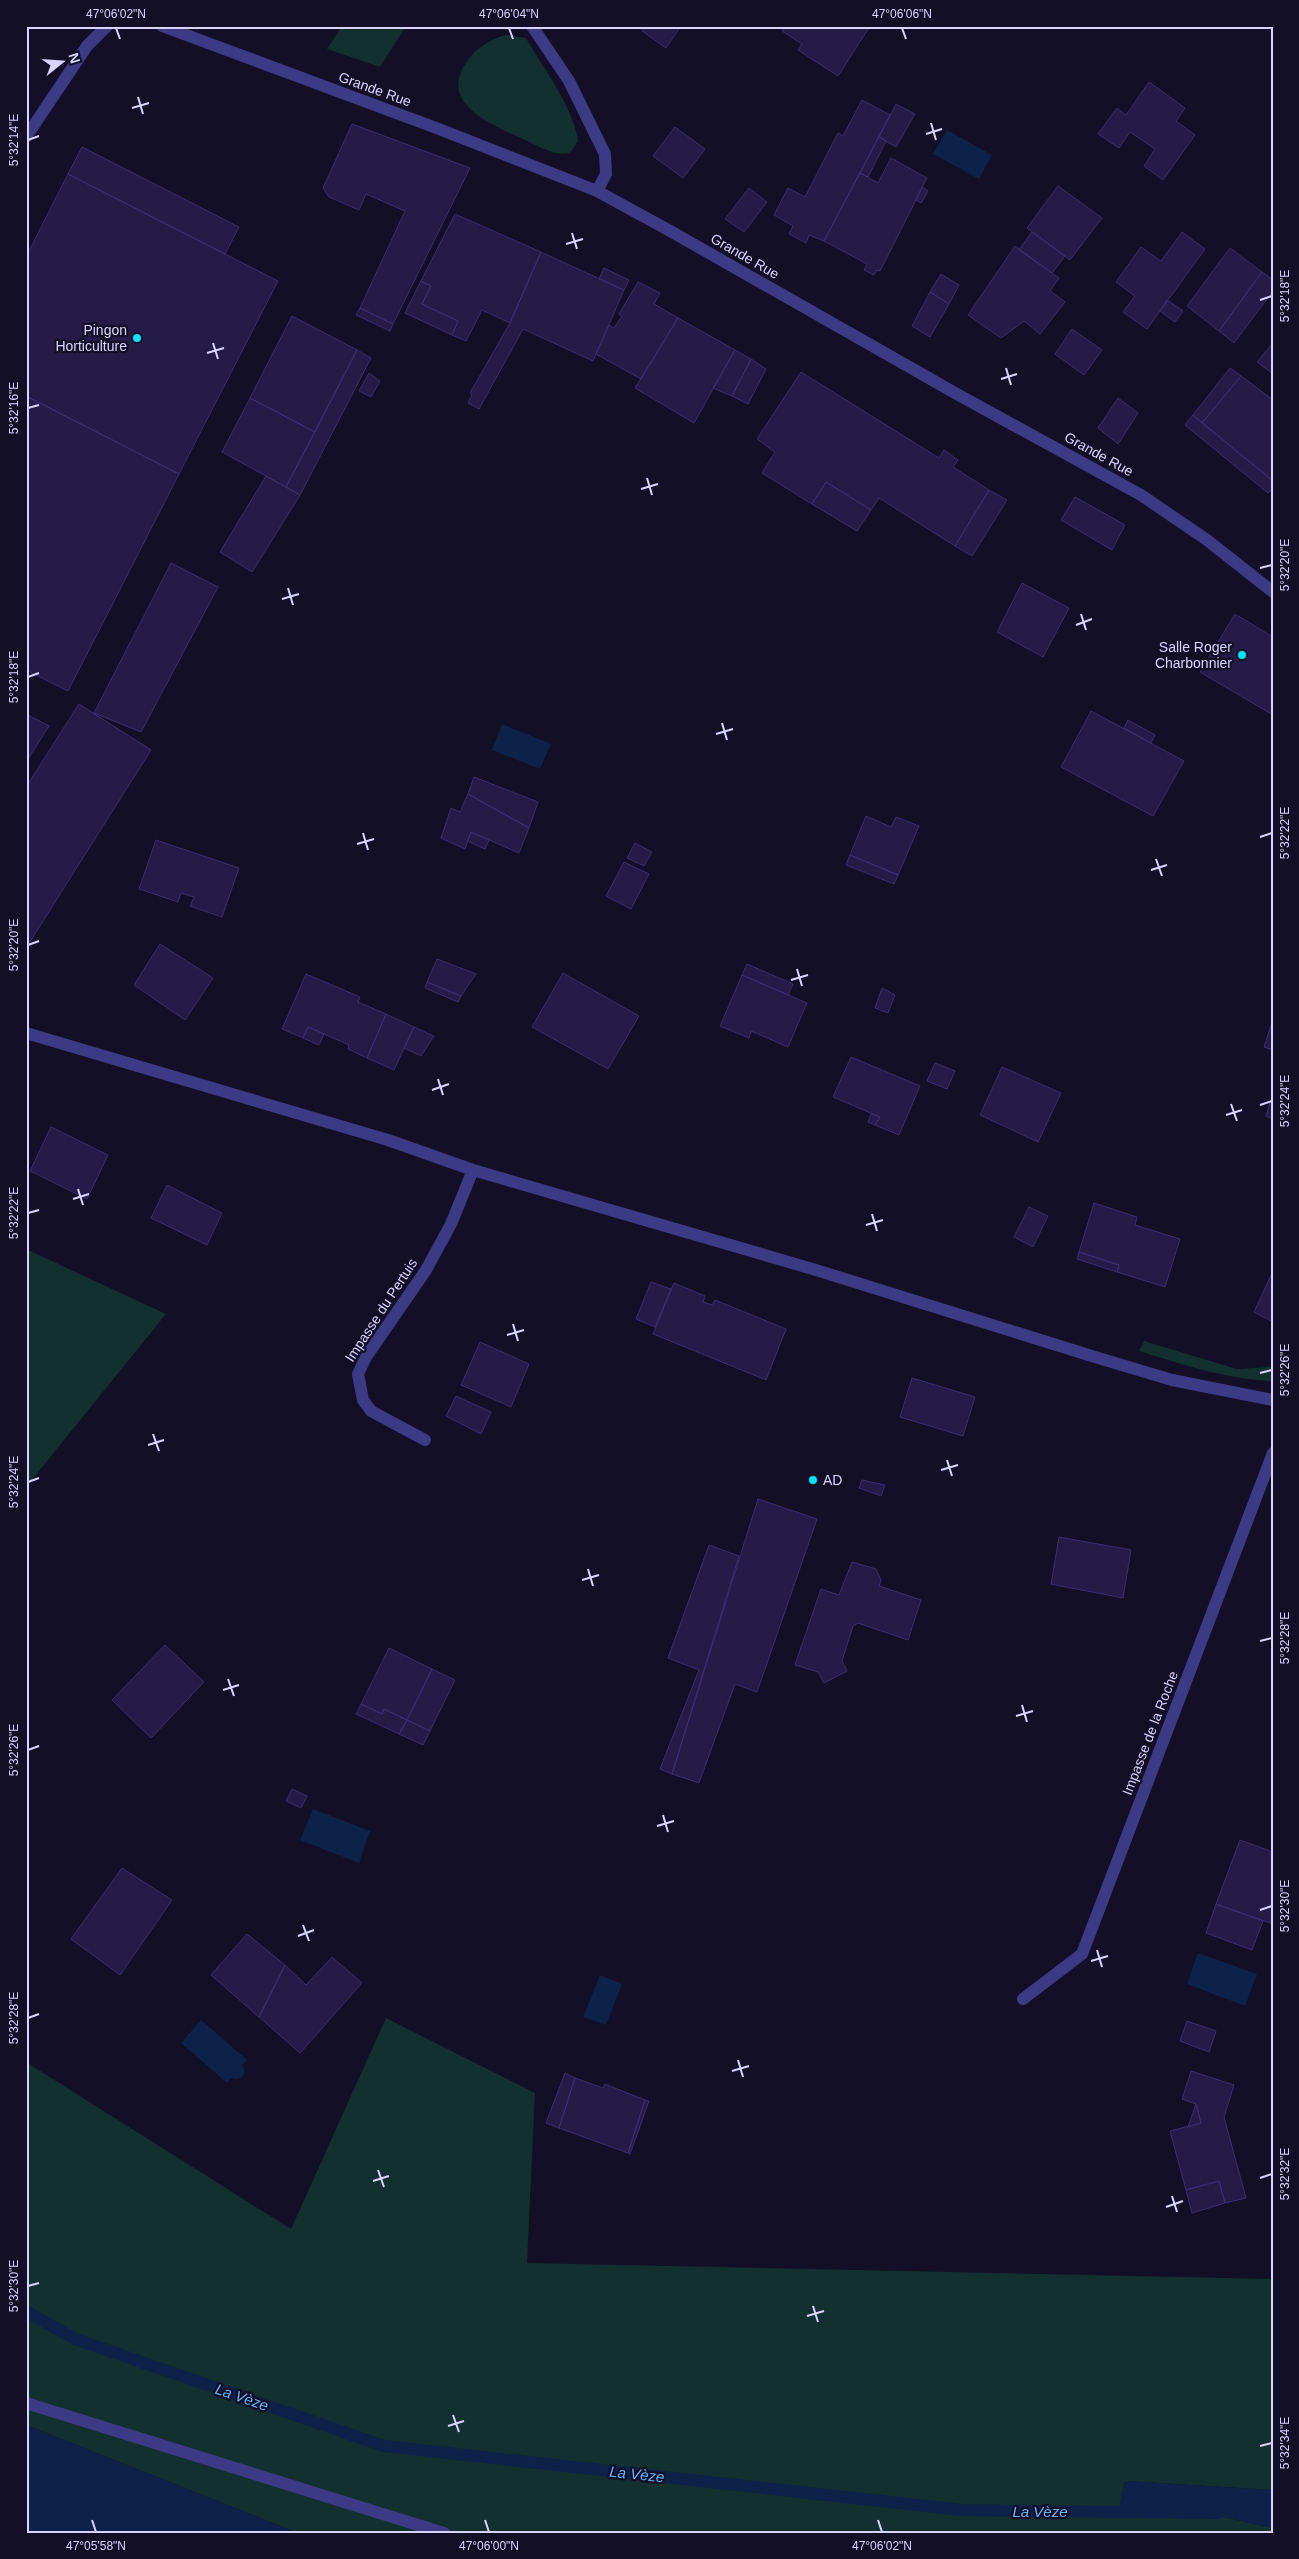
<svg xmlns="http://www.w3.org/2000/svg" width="1299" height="2559" font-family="Arial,sans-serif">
<rect width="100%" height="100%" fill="#130f26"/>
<!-- green -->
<path fill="#12302f" d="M342,26H406L380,67L327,49Z
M505,35L526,38C543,68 573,106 578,141L571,152C556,158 539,146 525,140C497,127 440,106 464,66C474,49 487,41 505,35Z
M26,1249L166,1314L26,1487Z
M1144,1341L1237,1369L1273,1367V1381C1227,1380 1182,1364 1139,1351Z
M386,2018L535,2093L527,2263L1273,2279V2490L1125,2481L1120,2507L1193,2510L1273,2528V2533H298L26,2425V2062L291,2229Z"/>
<!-- water -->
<path fill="#0c2248" d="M947,130L992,155L979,179L933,154Z
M502,724L551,744L540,769L492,750Z
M313,1809L370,1831L359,1863L300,1840Z
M1198,1953L1257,1974L1245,2006L1187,1984Z
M600,1975L622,1984L606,2025L583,2017Z
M201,2020L247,2060L242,2065L245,2072L242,2077L236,2079L231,2078L227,2083L181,2043Z
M26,2425L298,2533H26Z
M1125,2481L1273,2490V2528L1193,2510L1119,2507Z"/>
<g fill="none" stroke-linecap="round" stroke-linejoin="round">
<!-- stream -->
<path stroke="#0c2248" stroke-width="12" d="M26,2311L75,2339L384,2446L962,2510L1218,2513"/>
</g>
<!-- building -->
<path fill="#241b47" stroke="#3b2d73" d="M645,26H681L666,48L642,31Z
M785,26H870L838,76L798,50L802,44L782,31Z
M1149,82L1185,108L1176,121L1195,135L1163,180L1144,166L1155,149L1130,132L1119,148L1098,134L1117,108L1126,115Z
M862,100L890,115L824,241L809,235L806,243L789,234L793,226L774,215L788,188L805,197L838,133L843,136Z
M896,104L915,114L896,147L879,137Z
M352,124L470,168L393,324L360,308L405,211L366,194L359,210L329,197L323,188Z
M675,127L705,149L683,178L653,156Z
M879,137L886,141L868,177L860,173Z
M82,147L239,227L225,254L68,174Z
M891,158L927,178L880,271L877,270L874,275L864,270L867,264L824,241L860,173L878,183Z
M68,174L278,281L179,474L26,396V257Z
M1058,186L1102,218L1070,260L1027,228Z
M922,187L928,191L921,203L916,200Z
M749,188L767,202L744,232L725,219Z
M455,214L541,252L510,323L482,310L466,341L452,335L458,321L422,304L431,286L421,281Z
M1032,232L1065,256L1052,273L1019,250Z
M1182,232L1205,249L1147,329L1123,312L1135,296L1116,282L1141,247L1161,261Z
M1015,246L1059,278L1050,291L1065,302L1040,334L1024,321L1001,338L968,315Z
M1230,248L1262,272L1219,331L1187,306Z
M541,252L624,290L593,361L523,329L479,409L468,403L472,395L470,393L510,323Z
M604,268L629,280L624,290L599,279Z
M1262,272L1273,280V291L1234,343L1219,331Z
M941,274L959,285L949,304L930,292Z
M421,281L431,286L422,304L458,321L452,335L405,313Z
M638,282L660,293L654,304L678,318L641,379L596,354L609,325L614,328L622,316L619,314Z
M930,292L949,304L930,337L912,326Z
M1167,300L1183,311L1175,322L1160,311Z
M360,308L393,324L390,331L356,315Z
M292,316L357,350L315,432L250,398Z
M678,318L735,350L694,423L635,388Z
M1072,329L1102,350L1084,375L1055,354Z
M1273,343V374L1257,362Z
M357,350L371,358L300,495L286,487Z
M735,350L751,359L732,396L713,388Z
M751,359L766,369L748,404L732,396Z
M1230,368L1241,376L1202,423L1193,415Z
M801,372L939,458L944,450L958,460L953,467L989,490L955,546L879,498L871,510L826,482L812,504L762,473L775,452L757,439Z
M369,373L380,381L371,397L359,391Z
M1241,376L1273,400V481L1202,423Z
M26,396L179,474L68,691L26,670Z
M250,398L315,432L286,487L222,452Z
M1118,398L1138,413L1118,444L1098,428Z
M1193,415L1273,481V488L1268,493L1185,425Z
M266,476L300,495L252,572L220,552Z
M826,482L871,510L857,531L812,504Z
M989,490L1007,500L972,556L955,546Z
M1075,497L1125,525L1112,550L1061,520Z
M171,563L218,587L141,732L94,713Z
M1022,583L1069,608L1043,657L997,632Z
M1235,614L1273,637V715L1200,672Z
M79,704L151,750L26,948V857L28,854L26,853V787Z
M1091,711L1184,761L1153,816L1061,767Z
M26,714L49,726L26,762Z
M1128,720L1155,735L1151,743L1124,728Z
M474,777L538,802L529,828L468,794Z
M468,794L529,828L519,853L471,832L465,849L441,838L451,808L460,812Z
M866,816L891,827L896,817L919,826L898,875L850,855Z
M471,832L489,840L485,849L467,841Z
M156,840L239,868L222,917L190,906L194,897L181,893L178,902L139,889Z
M635,843L652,852L644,866L627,858Z
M850,855L898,875L894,884L846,865Z
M624,862L649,874L631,909L606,896Z
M160,944L213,978L185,1020L134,985Z
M437,959L476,974L461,996L427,982Z
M747,964L793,984L788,995L742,975Z
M563,973L639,1016L608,1069L532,1027Z
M306,974L360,997L358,1002L386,1014L367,1058L348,1049L349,1045L308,1027L303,1038L282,1029Z
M742,975L807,1003L788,1047L751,1031L749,1038L720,1026Z
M427,982L461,996L458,1002L425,988Z
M882,988L895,995L888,1013L875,1008Z
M386,1014L414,1027L394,1070L367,1058Z
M1273,1019V1050L1264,1047Z
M308,1027L324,1034L319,1045L303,1038Z
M414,1027L434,1036L421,1056L404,1048Z
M851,1057L920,1086L899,1135L875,1125L880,1117L833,1097Z
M935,1063L955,1071L947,1089L927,1081Z
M1002,1067L1061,1093L1038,1142L980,1115Z
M1273,1093V1119L1266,1116Z
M871,1114L880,1117L875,1125L868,1122Z
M51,1127L108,1155L87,1199L30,1171Z
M167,1185L222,1213L207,1245L151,1218Z
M1094,1203L1137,1217L1135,1225L1180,1239L1165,1287L1117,1272L1119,1265L1079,1252Z
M1029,1207L1048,1216L1033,1247L1014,1237Z
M1079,1252L1119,1265L1117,1272L1077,1259Z
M1273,1271V1322L1254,1312Z
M651,1282L671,1289L655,1327L636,1319Z
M674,1283L705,1296L703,1302L712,1305L715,1300L786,1329L766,1380L653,1334Z
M480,1342L529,1364L511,1407L461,1385Z
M912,1378L975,1397L963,1436L900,1417Z
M456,1396L491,1412L481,1434L446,1416Z
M862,1480L885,1485L881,1496L859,1488Z
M758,1499L817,1519L757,1692L735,1684L699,1783L672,1774Z
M1059,1537L1131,1550L1123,1598L1051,1584Z
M709,1545L739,1556L672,1774L660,1769L699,1670L668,1658Z
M852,1562L876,1569L881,1580L879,1586L921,1600L908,1640L858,1623L853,1626L842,1661L847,1671L824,1683L818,1672L795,1665L821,1589L839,1595Z
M165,1645L204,1682L151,1738L112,1700Z
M389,1648L432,1669L407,1720L384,1709L382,1714L361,1704Z
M432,1669L455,1680L430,1731L407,1720Z
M361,1704L382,1714L384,1709L407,1720L399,1734L356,1714Z
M407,1720L430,1731L423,1745L399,1734Z
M292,1789L307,1796L301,1808L286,1801Z
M1240,1840L1273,1852V1924L1216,1904Z
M122,1868L172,1900L120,1975L71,1939Z
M1216,1904L1263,1921L1252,1950L1206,1933Z
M247,1934L285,1965L259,2017L211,1975Z
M332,1957L362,1983L300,2053L259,2017L285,1965L306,1985Z
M1187,2021L1216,2031L1209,2052L1180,2041Z
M1191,2071L1234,2085L1224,2117L1246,2198L1225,2203L1219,2181L1186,2190L1170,2131L1201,2123L1196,2104L1182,2099Z
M565,2073L575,2078L559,2128L546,2123Z
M575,2078L603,2088L605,2084L645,2100L628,2153L559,2128Z
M645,2100L649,2101L630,2154L628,2153Z
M1196,2104L1201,2123L1188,2127Z
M1219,2181L1225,2203L1192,2213L1186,2190Z"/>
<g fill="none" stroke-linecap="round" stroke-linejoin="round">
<!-- service -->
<path stroke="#3d3a85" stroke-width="12" d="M26,2403L444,2533"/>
<!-- minor -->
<path stroke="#3d3a85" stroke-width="12" d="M532,26L569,81L605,154L606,174L597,191
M26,1033L388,1140L473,1170L816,1270L1095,1357L1172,1380L1273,1400
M425,1440L371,1411L363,1400L358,1374L366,1357L426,1270L451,1224L473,1170
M1023,1999L1082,1954L1273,1453"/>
<!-- tertiary -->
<path stroke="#3d3a85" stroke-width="12" d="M162,26L439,129L597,191L672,232L955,393L1141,495L1207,540L1273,592
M26,137L87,46L107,26"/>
</g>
<!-- ticks -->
<path fill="none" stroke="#d9d4ff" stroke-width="2" d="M116,28L120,39M509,28L513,39M902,28L906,39M138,97L143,114M132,108L149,103M931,123L936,140M926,134L942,129M28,140L39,136M572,233L577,249M566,244L583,239M1260,300L1272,296M213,343L218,359M207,353L224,348M1006,368L1011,385M1001,379L1017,374M28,408L39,405M647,478L652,495M641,489L658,484M1260,568L1272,565M288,588L293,605M282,599L299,594M1081,614L1086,630M1076,625L1092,619M28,677L39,673M722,723L727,740M716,734L733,729M363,833L368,850M1260,837L1272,833M357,844L374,839M1156,859L1162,876M1151,870L1167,865M28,945L39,941M797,969L802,986M791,980L808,975M438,1079L443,1095M432,1090L449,1084M1231,1104L1237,1121M1260,1105L1272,1101M1226,1115L1242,1110M78,1189L83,1205M73,1199L89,1194M28,1213L39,1210M872,1214L877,1231M866,1225L883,1220M513,1324L518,1341M507,1335L524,1330M1260,1373L1272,1370M153,1434L159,1451M148,1445L164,1440M947,1460L952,1476M941,1470L958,1465M28,1482L39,1478M588,1569L593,1586M582,1580L599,1575M1260,1641L1272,1638M228,1679L234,1696M223,1690L239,1685M1022,1705L1027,1722M1016,1716L1033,1711M28,1750L39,1746M663,1815L668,1832M657,1826L674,1821M1260,1910L1272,1906M303,1925L309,1941M298,1936L314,1930M1097,1950L1102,1967M1091,1961L1108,1956M28,2018L39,2014M738,2060L743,2077M732,2071L749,2066M378,2170L384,2187M1260,2178L1272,2174M373,2181L389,2176M1172,2196L1177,2212M1166,2207L1183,2201M28,2286L39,2283M813,2306L818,2322M807,2316L824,2311M453,2415L459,2432M448,2426L464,2421M1260,2446L1272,2443M92,2520L96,2532M485,2520L489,2532M878,2520L882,2532"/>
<!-- markers -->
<g fill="#00e5ff" stroke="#130f26" stroke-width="2">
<circle cx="137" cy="338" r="5"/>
<circle cx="1242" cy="655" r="5"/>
<circle cx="813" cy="1480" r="5"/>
</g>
<g text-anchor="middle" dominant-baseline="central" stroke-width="4.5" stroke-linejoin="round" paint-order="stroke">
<!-- street labels -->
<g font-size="14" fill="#d9d4ff" stroke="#130f26">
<text transform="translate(375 89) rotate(20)">Grande Rue</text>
<text transform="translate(745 256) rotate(30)">Grande Rue</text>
<text transform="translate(1099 454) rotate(29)">Grande Rue</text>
<text transform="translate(381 1310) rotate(-57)">Impasse du Pertuis</text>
<text transform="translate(1150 1733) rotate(-69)">Impasse de la Roche</text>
</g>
<!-- poi labels -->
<g font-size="14" fill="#d9d4ff" stroke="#130f26" text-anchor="end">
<text x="127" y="330">Pingon<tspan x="127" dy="16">Horticulture</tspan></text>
<text x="1232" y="647">Salle Roger<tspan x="1232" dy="16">Charbonnier</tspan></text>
<text x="823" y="1480" text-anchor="start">AD</text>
</g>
<!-- water labels -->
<g font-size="15" font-style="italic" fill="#62b6ff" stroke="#130f26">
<text transform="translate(242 2397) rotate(19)">La Vèze</text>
<text transform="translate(637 2474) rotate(6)">La Vèze</text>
<text x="1040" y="2511">La Vèze</text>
</g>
</g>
<!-- border -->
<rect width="1299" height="2559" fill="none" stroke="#130f26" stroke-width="55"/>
<!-- north arrow -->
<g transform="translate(62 62) rotate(73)" stroke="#130f26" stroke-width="4" paint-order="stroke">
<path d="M0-4L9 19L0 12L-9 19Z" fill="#d9d4ff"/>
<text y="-8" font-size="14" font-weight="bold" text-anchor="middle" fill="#d9d4ff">N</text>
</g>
<rect x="28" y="28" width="1244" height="2504" fill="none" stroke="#d9d4ff" stroke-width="2"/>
<g font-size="12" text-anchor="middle" fill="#d9d4ff">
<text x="116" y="18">47°06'02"N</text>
<text x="509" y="18">47°06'04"N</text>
<text x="902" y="18">47°06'06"N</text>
<text transform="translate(14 140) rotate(-90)" y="4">5°32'14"E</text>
<text transform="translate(1285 296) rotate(-90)" y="4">5°32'18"E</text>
<text transform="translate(14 408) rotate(-90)" y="4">5°32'16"E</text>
<text transform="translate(1285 565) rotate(-90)" y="4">5°32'20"E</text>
<text transform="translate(14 677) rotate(-90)" y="4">5°32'18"E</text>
<text transform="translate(1285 833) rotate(-90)" y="4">5°32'22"E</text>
<text transform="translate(14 945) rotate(-90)" y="4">5°32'20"E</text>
<text transform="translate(1285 1101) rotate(-90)" y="4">5°32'24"E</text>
<text transform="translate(14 1213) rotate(-90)" y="4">5°32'22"E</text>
<text transform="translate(1285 1370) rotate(-90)" y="4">5°32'26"E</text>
<text transform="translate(14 1482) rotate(-90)" y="4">5°32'24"E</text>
<text transform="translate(1285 1638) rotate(-90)" y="4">5°32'28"E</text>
<text transform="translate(14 1750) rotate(-90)" y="4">5°32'26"E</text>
<text transform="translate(1285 1906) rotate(-90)" y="4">5°32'30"E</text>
<text transform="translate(14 2018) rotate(-90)" y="4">5°32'28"E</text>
<text transform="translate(1285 2174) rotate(-90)" y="4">5°32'32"E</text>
<text transform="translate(14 2286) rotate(-90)" y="4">5°32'30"E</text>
<text transform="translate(1285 2443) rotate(-90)" y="4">5°32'34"E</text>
<text x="96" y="2550">47°05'58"N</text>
<text x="489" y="2550">47°06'00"N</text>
<text x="882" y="2550">47°06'02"N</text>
</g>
</svg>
